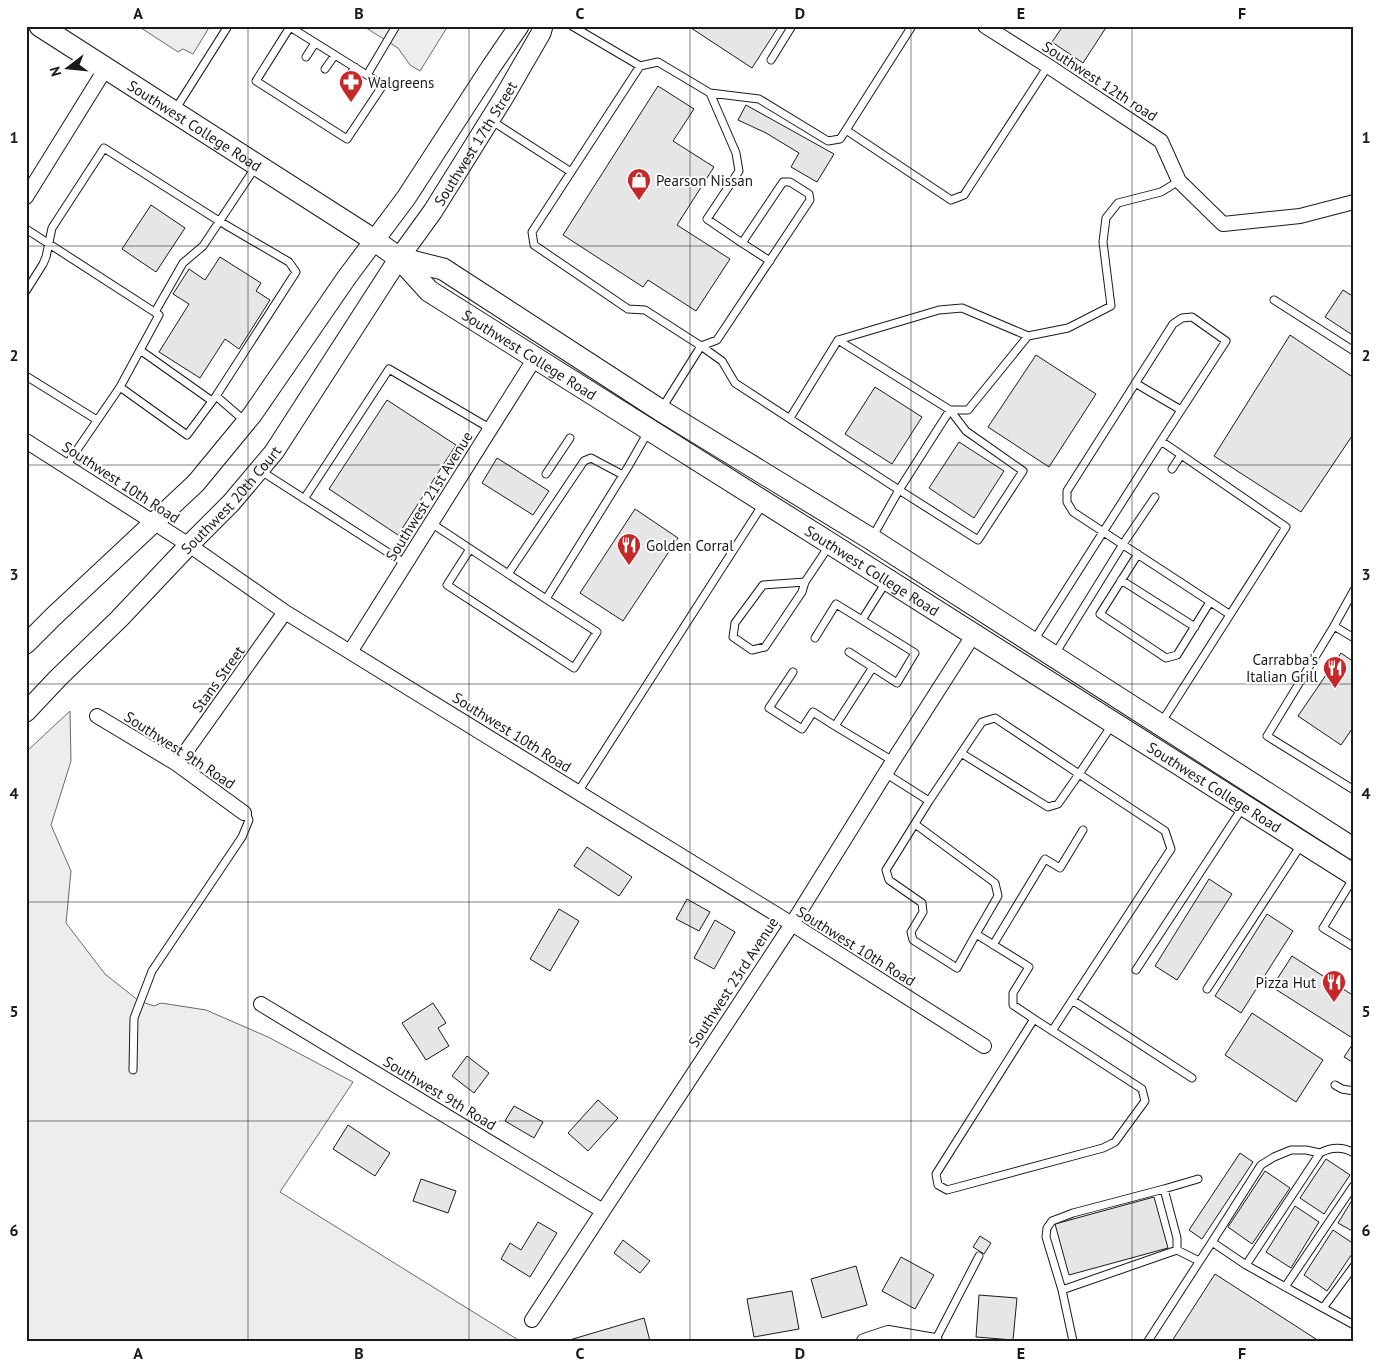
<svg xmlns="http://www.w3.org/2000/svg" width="1380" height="1367" font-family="'PT Sans',sans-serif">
<rect width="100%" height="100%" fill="#fff"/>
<!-- built -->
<path fill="#ededed" stroke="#6a6a6a" d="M138,26H210L193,54L183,49L178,52Z
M363,26H448L420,71L410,65L398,48Z
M70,711L71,761L51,825L71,871L66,923L105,974L139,1001L154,1006L161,1003L206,1010L268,1037L353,1082L280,1192L520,1341H26V752Z"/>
<!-- building -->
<path fill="#e6e6e6" stroke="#1a1a1a" d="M688,26H779L752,68Z
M1063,26H1107L1083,63L1052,42Z
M658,86L694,109L673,141L714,167L677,225L730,259L696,311L648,280L643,287L563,235Z
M746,105L834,154L817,182L791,167L799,153L766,133L738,120Z
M151,205L185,228L156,272L122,249Z
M220,257L261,283L256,291L270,300L239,349L225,339L200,378L159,352L189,304L173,294L189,269L205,280Z
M1343,290L1354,297V336L1325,317Z
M1290,335L1354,378V433L1301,512L1214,456Z
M1036,355L1096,394L1049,467L988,427Z
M875,387L922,417L892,464L845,434Z
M387,400L456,445L398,535L329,489Z
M959,442L1004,471L974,518L929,488Z
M497,458L549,491L533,515L482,483Z
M635,509L678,538L623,621L580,593Z
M1341,653L1354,662V726L1341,745L1298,716Z
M587,847L632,877L619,896L574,866Z
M1209,879L1232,894L1177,980L1155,966Z
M687,899L710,912L699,931L676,919Z
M559,909L579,921L550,971L530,959Z
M1267,914L1293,931L1241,1013L1215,996Z
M715,920L735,932L714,969L694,958Z
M1292,956L1354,996V1039L1272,987Z
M433,1003L446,1023L438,1028L449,1046L426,1060L402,1023Z
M1252,1013L1323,1060L1296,1102L1225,1055Z
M1354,1042V1063L1344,1057Z
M467,1056L489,1073L474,1093L452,1076Z
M598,1100L618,1118L588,1151L568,1133Z
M514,1106L543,1122L534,1138L505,1121Z
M348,1125L390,1153L375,1176L333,1149Z
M1240,1153L1253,1162L1202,1239L1189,1230Z
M1326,1159L1350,1175L1324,1214L1300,1198Z
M1265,1171L1290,1188L1252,1244L1228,1227Z
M421,1179L456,1191L448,1213L413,1201Z
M1154,1197L1168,1248L1069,1275L1055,1224Z
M1354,1197V1232L1338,1223Z
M1295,1206L1319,1222L1291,1268L1266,1252Z
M538,1222L557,1233L530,1277L501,1259L510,1243L521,1250Z
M1333,1230L1354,1244V1251L1327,1291L1304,1275Z
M980,1236L991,1243L984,1254L973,1247Z
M623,1240L650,1261L640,1273L614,1253Z
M901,1257L934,1275L915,1309L882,1291Z
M856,1266L867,1305L822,1318L811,1279Z
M1215,1274L1319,1341H1172Z
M792,1291L799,1329L754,1337L747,1299Z
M979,1295L1017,1298L1013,1340L976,1337Z
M644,1318L650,1341H566Z"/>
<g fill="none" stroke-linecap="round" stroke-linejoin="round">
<!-- lane casing -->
<g stroke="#1a1a1a" stroke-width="9">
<path id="lane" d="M290,26V27L383,85L347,139L256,81L290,27
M572,26L640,66L658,62L710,93L759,99L828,141L840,139L846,130
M912,26L846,130L951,200L964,195L1048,66
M306,57L315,43
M771,60L792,26
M640,66L532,232L534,245L628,309L645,310L701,346L722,361L735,383L899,490L873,536
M325,69L335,55
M367,75L396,26
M345,83L355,67
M175,110L228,26
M492,121L571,172
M26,229L159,315L120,387
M742,243L770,261
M26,291L43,264L46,257L52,228L104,148L219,221L289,262L296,272L216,396
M1274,300L1354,351
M155,312L183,263L203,246L255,168
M838,340L950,410L966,431L1023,471L978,540L899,490L950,410H968L1028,336
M140,350L212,401
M26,376L97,420
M1135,383L1181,410
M662,408L701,346L717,340L810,200L809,194L790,182H783L742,243L707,219L739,171L736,153L710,93
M790,418L838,340L939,310L962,308L1028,336L1068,328L1111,306L1103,242L1106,218L1118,203L1161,192L1179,181
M1161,441L1226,341L1192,317L1182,318L1173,324L1067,491V502L1073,512L1229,614
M66,466L120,387L187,435L216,396L246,422
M1172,469L1181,455
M261,471L406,564
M546,474L570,438
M304,499L389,369L491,429
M431,523L546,599L628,467L648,432
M470,549L447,585L574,668L597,632L546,599
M1138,554L1100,614L1166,658L1177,655L1210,602
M508,574L584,461L591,458L623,475
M1121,580L1195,627
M805,582L802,592L765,647L752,650L733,637L735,623L763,585L805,582L829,546
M1354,590L1334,626L1354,638
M1334,626L1267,736L1354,790
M815,638L836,604L862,620
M1033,642L1161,441L1286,527L1161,723
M849,652L897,683L915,653L862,620L886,582
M1055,654L1123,544L1155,497
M793,672L769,708L802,729L813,712L835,726L873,667
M835,726L893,761
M961,753L1048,807L1058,804L1079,774L1165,831L1171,849L1052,1031
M885,773L929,801L982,722L995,718L1079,774L1112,725
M578,792L763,504
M929,801L886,870L889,880L922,903L923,912L911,932L913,940L957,968L976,934L1029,967L1013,993V1005L1034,1019L936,1174L938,1185L947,1190L1103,1148L1115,1142L1145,1101L1142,1089L1034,1019
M915,824L995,883L998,896L976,934
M1354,877L1323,928L1354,947
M993,945L1045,859L1060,868L1083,830
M1136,970L1243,807
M1207,989L1301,845
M1072,1000L1192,1078
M133,1070L134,1018L152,971L242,837L249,820L247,815L244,813
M1335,1085L1342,1089L1354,1091
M1164,1189L1198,1179
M1246,1265L1212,1242L1261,1165L1274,1157L1291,1150H1306L1320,1153
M1354,1266L1323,1308L1354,1325
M1285,1287L1354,1185
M1062,1290L1046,1237L1047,1228L1052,1221L1073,1213L1164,1189L1177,1238V1250
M1323,1308L1246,1265L1320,1153C1331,1147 1342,1146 1354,1153
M935,1341L979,1256
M1073,1341L1062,1290L1177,1250L1199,1261
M1148,1341L1212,1242"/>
</g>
<!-- street casing -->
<g stroke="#1a1a1a" stroke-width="16">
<path id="street" d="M985,26L1048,66L1161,141L1179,181L1223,224L1300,216L1354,202
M26,197L106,68
M26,441L189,545L285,612L792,924L984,1046
M350,652L535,358
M97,716L177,764L244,813
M177,764L285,612
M261,1004L603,1211
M532,1320L603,1211L792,924L893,761L974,634
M864,1341L888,1333L935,1341"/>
</g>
<!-- secondary casing -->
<g stroke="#1a1a1a" stroke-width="21">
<g id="secondary">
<path d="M26,644L54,616L196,483L252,415L347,277L406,198L491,67L519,26"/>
<path id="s1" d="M26,712L58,678L119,619L189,545L231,503L274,452L399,258L433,211L504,97L541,33L543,26"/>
</g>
</g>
<!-- primary casing -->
<g stroke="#1a1a1a" stroke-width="23">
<g id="primary">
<path id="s2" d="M40,26L374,240L399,258L429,291L831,544L1354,875"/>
<path d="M399,258L443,269L660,410L871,539L1354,849"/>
</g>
</g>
<!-- lane -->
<use href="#lane" stroke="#fff" stroke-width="7"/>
<!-- street -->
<use href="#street" stroke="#fff" stroke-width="14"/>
<!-- secondary -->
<use href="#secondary" stroke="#fff" stroke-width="19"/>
<!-- primary -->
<use href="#primary" stroke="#fff" stroke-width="21"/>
</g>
<!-- grid -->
<path fill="none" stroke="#1a1a1a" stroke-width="1" stroke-opacity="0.55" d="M248,26V1341M469,26V1341M690,26V1341M911,26V1341M1132,26V1341M26,246H1354M26,465H1354M26,684H1354M26,902H1354M26,1121H1354"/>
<!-- icons -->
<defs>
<g id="pharmacy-pin" transform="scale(1.25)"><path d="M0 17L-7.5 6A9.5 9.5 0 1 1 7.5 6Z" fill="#c62828" stroke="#fff"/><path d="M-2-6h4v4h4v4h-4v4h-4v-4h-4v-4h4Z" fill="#fff"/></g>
<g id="shop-pin" transform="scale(1.25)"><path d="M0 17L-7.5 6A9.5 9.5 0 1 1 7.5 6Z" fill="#c62828" stroke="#fff"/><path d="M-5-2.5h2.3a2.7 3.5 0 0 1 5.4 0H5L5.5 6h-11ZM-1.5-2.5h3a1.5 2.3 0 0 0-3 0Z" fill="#fff"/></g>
<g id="restaurant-pin" transform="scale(1.25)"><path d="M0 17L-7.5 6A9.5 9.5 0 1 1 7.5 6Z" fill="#c62828" stroke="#fff"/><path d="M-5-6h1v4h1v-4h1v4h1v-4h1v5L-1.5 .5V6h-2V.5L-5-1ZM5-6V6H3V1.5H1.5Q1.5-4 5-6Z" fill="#fff"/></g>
</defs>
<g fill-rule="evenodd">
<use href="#pharmacy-pin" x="351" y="82"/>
<use href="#shop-pin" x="639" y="180"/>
<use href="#restaurant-pin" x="629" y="545"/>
<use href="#restaurant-pin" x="1335" y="668"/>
<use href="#restaurant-pin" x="1334" y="982"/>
</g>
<g text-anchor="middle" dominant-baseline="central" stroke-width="4" stroke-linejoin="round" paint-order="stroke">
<!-- street labels -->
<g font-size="15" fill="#1a1a1a" stroke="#fff">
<text transform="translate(1100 81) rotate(33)">Southwest 12th road</text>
<text stroke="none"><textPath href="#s2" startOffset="184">Southwest College Road</textPath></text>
<text stroke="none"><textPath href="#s1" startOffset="728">Southwest 17th Street</textPath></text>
<text stroke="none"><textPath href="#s2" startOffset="591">Southwest College Road</textPath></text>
<text transform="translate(121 482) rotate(33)">Southwest 10th Road</text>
<text transform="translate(429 496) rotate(-58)">Southwest 21st Avenue</text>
<text stroke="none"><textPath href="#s1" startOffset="295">Southwest 20th Court</textPath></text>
<text stroke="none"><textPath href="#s2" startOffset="996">Southwest College Road</textPath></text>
<text transform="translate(218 679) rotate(-54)">Stans Street</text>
<text transform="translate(512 732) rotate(32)">Southwest 10th Road</text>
<text transform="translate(180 750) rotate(33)">Southwest 9th Road</text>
<text stroke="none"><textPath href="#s2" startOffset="1401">Southwest College Road</textPath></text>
<text transform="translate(856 946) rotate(32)">Southwest 10th Road</text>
<text transform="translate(733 982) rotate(-57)">Southwest 23rd Avenue</text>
<text transform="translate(440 1093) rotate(31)">Southwest 9th Road</text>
</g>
<!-- poi labels -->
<g font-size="15" fill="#1a1a1a" stroke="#fff" text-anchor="start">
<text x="368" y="82">Walgreens</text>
<text x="656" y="180">Pearson Nissan</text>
<text x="646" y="545">Golden Corral</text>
<text x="1318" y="659" text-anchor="end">Carrabba's<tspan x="1318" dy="17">Italian Grill</tspan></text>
<text x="1316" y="982" text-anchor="end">Pizza Hut</text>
</g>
</g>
<!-- border -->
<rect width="1380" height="1367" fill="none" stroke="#ffffff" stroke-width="55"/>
<!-- north arrow -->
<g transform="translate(68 68) rotate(254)" stroke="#ffffff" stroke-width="4" paint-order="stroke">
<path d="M0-4L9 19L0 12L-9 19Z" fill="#1a1a1a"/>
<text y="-8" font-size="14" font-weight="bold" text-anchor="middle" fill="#1a1a1a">N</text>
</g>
<rect x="28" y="28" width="1324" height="1312" fill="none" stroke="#1a1a1a" stroke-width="2"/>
<g font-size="16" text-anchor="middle" font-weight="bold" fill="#1a1a1a">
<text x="138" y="19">A</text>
<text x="359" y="19">B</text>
<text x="580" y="19">C</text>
<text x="800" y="19">D</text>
<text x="1021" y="19">E</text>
<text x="1242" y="19">F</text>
<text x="14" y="143">1</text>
<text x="1366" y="143">1</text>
<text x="14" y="361">2</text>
<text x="1366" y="361">2</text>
<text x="14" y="580">3</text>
<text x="1366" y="580">3</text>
<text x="14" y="799">4</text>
<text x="1366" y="799">4</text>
<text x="14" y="1017">5</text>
<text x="1366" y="1017">5</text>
<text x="14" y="1236">6</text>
<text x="1366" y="1236">6</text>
<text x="138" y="1359">A</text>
<text x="359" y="1359">B</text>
<text x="580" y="1359">C</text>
<text x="800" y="1359">D</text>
<text x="1021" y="1359">E</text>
<text x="1242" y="1359">F</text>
</g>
</svg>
